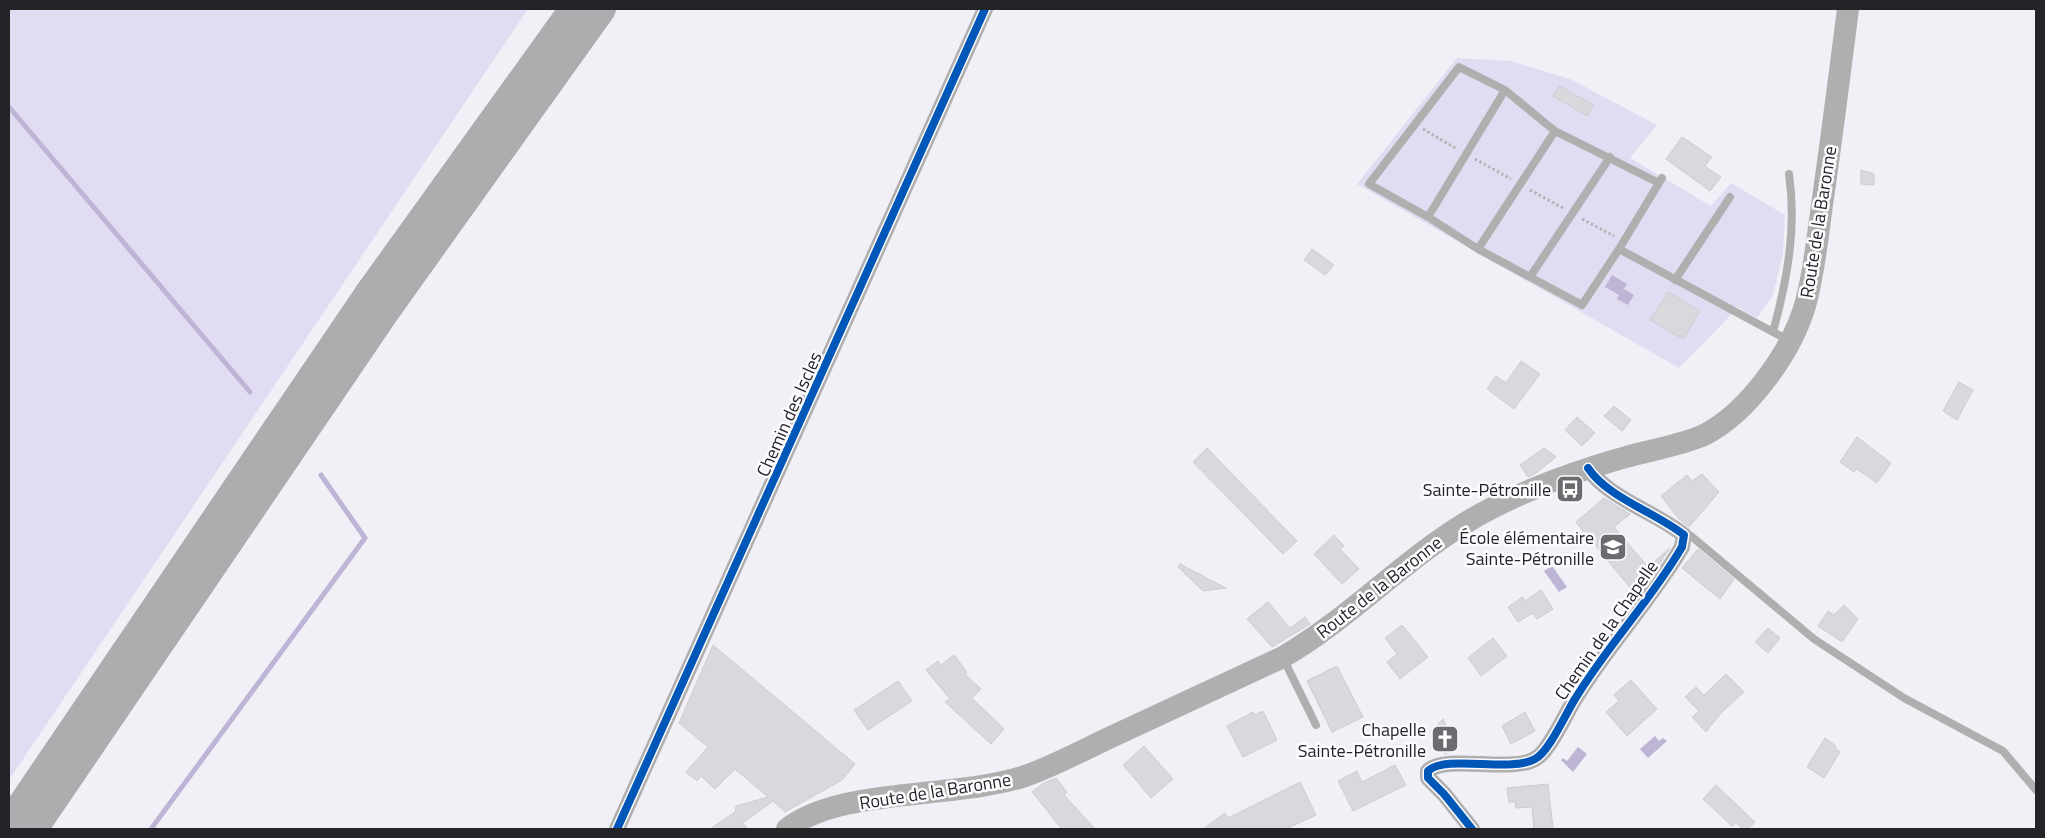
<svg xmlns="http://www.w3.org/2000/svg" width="2045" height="838" font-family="'Titillium Web',sans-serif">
<rect width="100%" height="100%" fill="#f1f0f6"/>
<!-- green -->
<path fill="#e2dcf3" d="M9,9H528L9,780Z
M1457,58L1511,61L1570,79L1657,125L1630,158L1711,206L1731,183L1785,215L1783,254L1773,295L1757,318L1736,306L1729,317L1679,368L1357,184Z"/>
<!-- water -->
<path fill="#beb5d6" d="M1612,275L1627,284L1624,289L1634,295L1628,305L1617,299L1619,295L1605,287Z
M1552,566L1567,587L1559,592L1544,571Z
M1655,736L1659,741L1663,738L1667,741L1648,758L1640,749Z
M1578,747L1587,754L1573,772L1561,760L1563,758L1567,761Z"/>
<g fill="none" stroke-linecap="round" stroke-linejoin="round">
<!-- stream -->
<path stroke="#beb5d6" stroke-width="5" d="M9,107L250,392
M151,829L365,538L321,475"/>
</g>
<!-- building -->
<path fill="#d9d8dd" stroke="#cdccd2" d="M1559,86L1594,105L1587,116L1553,96Z
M1682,137L1712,157L1705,166L1721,177L1710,191L1666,159Z
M1861,170L1874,174V185L1861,184Z
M1312,249L1334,265L1325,275L1304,260Z
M1668,292L1700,311L1683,339L1650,320Z
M1521,361L1540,374L1514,409L1487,389L1496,376L1506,383Z
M1959,382L1973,390L1957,420L1943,411Z
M1614,406L1631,420L1622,431L1604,416Z
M1577,417L1595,433L1582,446L1565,430Z
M1857,437L1891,463L1877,483L1857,469L1854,472L1840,462Z
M1207,448L1297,541L1283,554L1193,462Z
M1544,448L1556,457L1536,473L1528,477L1520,465Z
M1702,474L1719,492L1689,527L1679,519L1661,496L1687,475L1692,481Z
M1604,498L1630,514L1614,527L1648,567L1670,548L1637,596L1576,522Z
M1334,535L1344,546L1340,549L1359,569L1342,584L1314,554Z
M1698,549L1734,579L1720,599L1682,568Z
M1180,564L1226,588L1203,591L1178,567Z
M1541,590L1553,609L1537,619L1533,613L1518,622L1508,607L1523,597L1525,601Z
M1268,602L1290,628L1305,617L1310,624L1272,647L1247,619Z
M1844,605L1858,619L1842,642L1818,626L1828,611L1834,615Z
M1402,625L1428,657L1400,679L1387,662L1397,654L1385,638Z
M1768,628L1780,638L1768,653L1755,642Z
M1493,638L1507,656L1481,676L1468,658Z
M713,645L855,764L842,780L785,812L773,801L743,823L748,829H710L735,812L736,806L768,797L735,769L715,789L701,776L697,781L686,772L708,747L679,723Z
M954,655L967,672L965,674L981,689L972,698L1004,729L991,744L945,702L950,699L926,670L938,661L941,665Z
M1337,666L1363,717L1332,732L1307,681Z
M1726,674L1744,692L1721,713L1706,732L1692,717L1699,711L1685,697L1696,687L1704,695Z
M1631,680L1657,709L1627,736L1606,712L1619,701L1614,695Z
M898,681L912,701L868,730L854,710Z
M1263,711L1277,740L1243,757L1227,726L1253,712L1255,715Z
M1525,712L1535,731L1511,744L1502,726Z
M1443,719L1457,749L1445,754L1433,730Z
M1825,738L1836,746L1835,748L1840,752L1824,778L1807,767Z
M1144,746L1173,779L1151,798L1123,765Z
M1395,765L1406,785L1353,811L1338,781L1357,771L1362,782Z
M1056,778L1067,792L1064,795L1095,829H1062L1032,792L1044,783Z
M1300,782L1316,815L1286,829H1203L1225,813L1228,818Z
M1548,784L1553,828L1534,829L1532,807L1516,808L1515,802H1509L1507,788Z
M1716,785L1755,822L1748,829H1743L1736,823L1732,826L1703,799Z"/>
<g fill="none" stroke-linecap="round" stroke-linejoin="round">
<!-- path -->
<path stroke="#b5b4b5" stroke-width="3" stroke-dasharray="2.5 2.5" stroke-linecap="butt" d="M1423,129L1457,149
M1475,159L1511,179
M1530,190L1563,208
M1582,219L1614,236"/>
<!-- lane -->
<path stroke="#b0afaf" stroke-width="8" d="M1662,178L1619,249L1788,340
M1428,217L1369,184L1459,67L1505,90
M1478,249L1555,131
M1619,249L1582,305L1478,249L1428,217L1505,90L1555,131L1659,183
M1530,277L1610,157
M1675,280L1730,197
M1773,332C1787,280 1797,229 1789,174
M1684,535L1691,536L1814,639L1904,698L2003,751L2036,790
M1284,660L1316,725"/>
<!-- street -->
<path stroke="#b0afaf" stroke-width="16" d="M617,829L985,9
M1472,829L1444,794L1428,778V771C1446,754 1511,773 1535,759C1549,752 1566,713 1575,699C1607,646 1651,600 1682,547L1684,535C1655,512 1608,498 1588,468"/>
<!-- secondary -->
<path stroke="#b0afaf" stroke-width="22" d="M787,829C840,787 957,799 1025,776C1054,766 1083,750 1111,737C1168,710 1226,684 1283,657C1357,614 1415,547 1492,508C1535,486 1579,470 1626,457C1650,450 1682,445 1704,435C1749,412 1793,350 1806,302C1815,268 1818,232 1823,198C1832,135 1840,72 1848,9"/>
<!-- highway -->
<path stroke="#aeacae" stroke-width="28" d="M9,823L368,294L573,9
M34,829L389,307L602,9"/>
<!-- cycleway casing -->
<g stroke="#fcfbfe" stroke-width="11">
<path id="cycleway" d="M617,829L985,9
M1472,829L1444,794L1428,778V771C1446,754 1511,773 1535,759C1549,752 1566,713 1575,699C1607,646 1651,600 1682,547L1684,535C1655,512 1608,498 1588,468"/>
</g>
<!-- cycleway -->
<use href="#cycleway" stroke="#0057b8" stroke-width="8"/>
</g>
<!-- icons -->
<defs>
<g id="bus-square" transform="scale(1.4375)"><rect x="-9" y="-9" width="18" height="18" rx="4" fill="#6c6b6f" stroke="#fcfbfe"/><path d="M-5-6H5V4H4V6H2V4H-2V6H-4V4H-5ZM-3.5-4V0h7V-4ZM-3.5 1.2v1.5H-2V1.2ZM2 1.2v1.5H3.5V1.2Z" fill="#fff"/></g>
<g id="school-square" transform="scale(1.4375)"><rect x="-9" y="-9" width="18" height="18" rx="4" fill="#6c6b6f" stroke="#fcfbfe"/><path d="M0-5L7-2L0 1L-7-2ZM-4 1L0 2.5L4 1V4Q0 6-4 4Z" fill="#fff"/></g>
<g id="church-square" transform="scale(1.4375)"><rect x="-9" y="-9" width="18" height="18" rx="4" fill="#6c6b6f" stroke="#fcfbfe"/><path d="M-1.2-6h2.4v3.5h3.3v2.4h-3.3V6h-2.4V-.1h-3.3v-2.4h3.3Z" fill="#fff"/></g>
</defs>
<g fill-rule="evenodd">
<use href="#bus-square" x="1570" y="489"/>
<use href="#school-square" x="1613" y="547"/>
<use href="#church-square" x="1445" y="739"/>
</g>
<g text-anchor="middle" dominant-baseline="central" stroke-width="5" stroke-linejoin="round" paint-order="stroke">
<!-- street labels -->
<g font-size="18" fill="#242327" stroke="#fcfbfe">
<text transform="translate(1818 222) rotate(-81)">Route de la Baronne</text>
<text transform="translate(789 414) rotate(-66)">Chemin des Iscles</text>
<text transform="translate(1379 587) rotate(-38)">Route de la Baronne</text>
<text transform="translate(1606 630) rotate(-55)">Chemin de la Chapelle</text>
<text transform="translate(935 791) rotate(-9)">Route de la Baronne</text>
</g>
<!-- poi labels -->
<g font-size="18" fill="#242327" stroke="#fcfbfe" text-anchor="end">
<text x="1551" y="489">Sainte-Pétronille</text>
<text x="1594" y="537">École élémentaire<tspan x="1594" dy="21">Sainte-Pétronille</tspan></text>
<text x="1426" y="729">Chapelle<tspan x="1426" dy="21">Sainte-Pétronille</tspan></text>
</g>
</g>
<!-- border -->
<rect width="2045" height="838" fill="none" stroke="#242327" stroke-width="20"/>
</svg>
